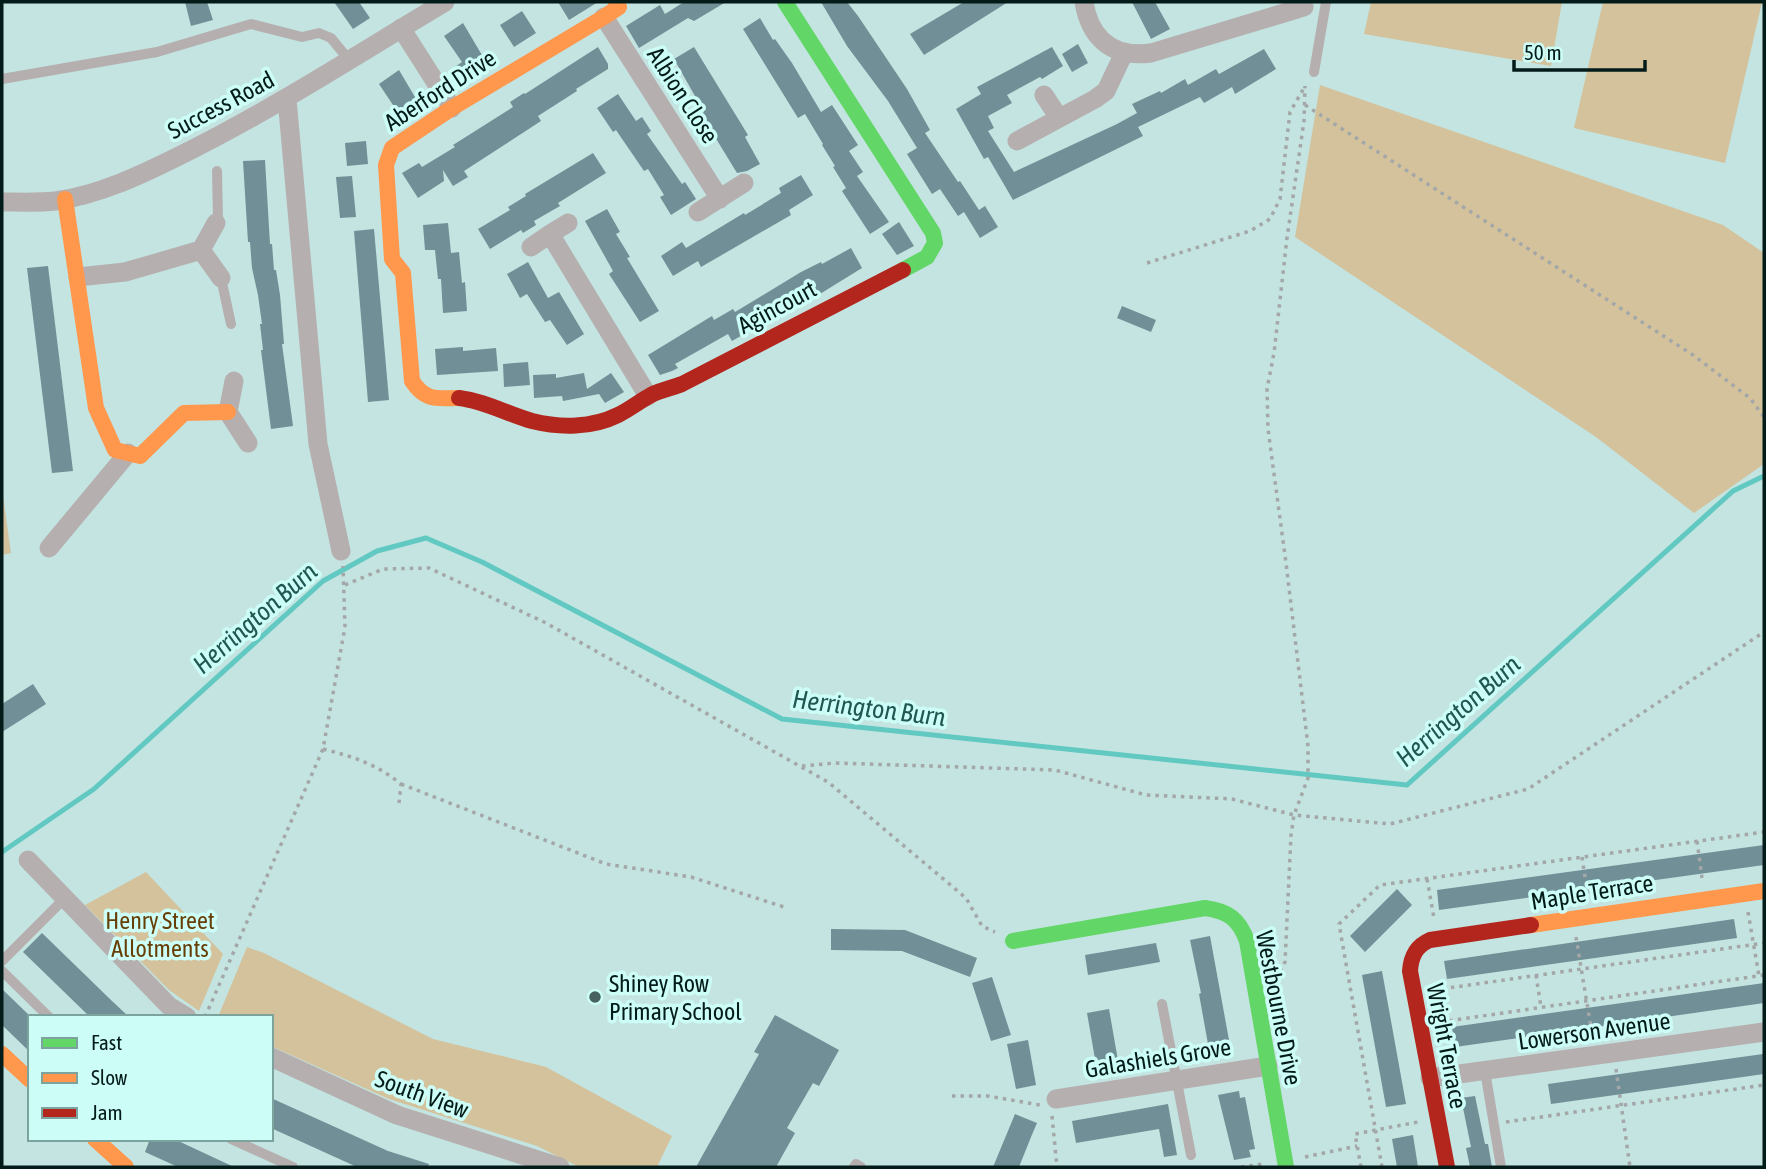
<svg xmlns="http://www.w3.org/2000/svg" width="1766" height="1169" font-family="'Asap Condensed',sans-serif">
<rect width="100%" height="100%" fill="#c3e4e0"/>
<!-- green -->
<path fill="#d4c29d" d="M1371,2H1562L1551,66L1364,34Z
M1603,2H1762L1725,163L1574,128Z
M1320,85L1723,225L1764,253V464L1694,513L1596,437L1295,237Z
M2,489L11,553L2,555Z
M146,872L223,954L199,1011L169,990L85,905Z
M247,947L264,953L433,1039L546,1067L672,1136L657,1167H579L537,1146L389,1099L271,1046V1017H218Z"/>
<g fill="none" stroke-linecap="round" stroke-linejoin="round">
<!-- stream -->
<path stroke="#61c9c1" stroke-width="5" d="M2,852L94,789L323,581L377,551L426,538L482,562L782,719L1407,785L1733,491L1764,476"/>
</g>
<!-- building -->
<path fill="#708f97" d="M185,2H207L213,20L191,26Z
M334,2H359L370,18L353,29Z
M558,2H598L569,20Z
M684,2H726L694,21L688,18L639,48L626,26L660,5L665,14Z
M821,2H847L858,16L907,89L930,130L925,133L958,182L960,181L979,210L985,206L998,227L980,238L964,212L958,216L940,189L932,194L907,154L917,148L888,101L847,46Z
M964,2H1008L924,55L910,34Z
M1132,2H1155L1170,29L1151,39Z
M522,11L536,33L514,47L500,25Z
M760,18L773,40L775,39L792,63L821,112L832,105L858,145L849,151L863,172L857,176L889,222L870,234L842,191L846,188L833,167L835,166L822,145L823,144L805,114L798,118L743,29Z
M463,23L489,67L465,82L455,67L462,62L444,36Z
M1078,44L1088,63L1072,72L1062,54Z
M598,47L608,64V69L576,89L577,91L538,116L541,121L464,171L468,177L453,186L443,170L444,181L418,198L402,173L419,163L422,167L455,147L453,145L513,107L510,102L524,93L525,94Z
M694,47L748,135L745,137L760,164L747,171L737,173L701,114L704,112L674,59Z
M1052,47L1063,66L1042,79L1040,77L1007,95L1012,103L988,116L994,128L988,131L1014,172L1117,124L1137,113L1132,104L1160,91L1161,93L1185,79L1188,85L1216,69L1219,74L1264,49L1276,69L1235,94L1232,87L1204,103L1200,97L1138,127L1143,136L1013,200L988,157L984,159L956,109L981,94L977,87Z
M399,70L422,109L400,124L393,113L397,111L379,84Z
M618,94L636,121L642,117L651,131L647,134L682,184L685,182L696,199L671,215L660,197L664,195L648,169L644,171L616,130L613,132L597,108Z
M366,141L368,164L347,166L345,143Z
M593,153L606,173L558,203L560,206L534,221L536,225L523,233L521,230L490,249L478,229L510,210L508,207L526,196L525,194Z
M265,160L270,244H272L274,270H276L280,295L284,344H282L293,426L271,429L261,350H263L260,324H262L258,295L252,268L250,242H248L243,161Z
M801,175L813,195L789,210L791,215L701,267L698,261L673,276L661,256L682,242L686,248L744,213L745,215L781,193L779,188Z
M352,176L356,217L340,218L336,177Z
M607,209L620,232L616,234L630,257L627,258L659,311L640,322L609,274L613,271L585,221Z
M899,222L914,246L897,255L882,234Z
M448,223L451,253L459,252L462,283L465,282L467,311L443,313L441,279H438L435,250H425L423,225Z
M374,229L389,400L368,402L354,231Z
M851,248L862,268L815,297L804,303L802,301L732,341L728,334L675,364L678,368L672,371L660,375L648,355L712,316L714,320L733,309L735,312L801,272L821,262L822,264Z
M528,262L548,298L559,292L584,334L567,345L550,320L545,322L527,294L520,298L507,274Z
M48,266L73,471L52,473L27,268Z
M1122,306L1156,320L1151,332L1117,318Z
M463,347V351L496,348L498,371L437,375L435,349Z
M528,362L530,385L504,387L503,364Z
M584,373L587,389L611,373L624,392L605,403L599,394L563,401L562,396L534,398L533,375L556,374V378Z
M33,684L46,704L2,732V704Z
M1764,845V865L1439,910L1437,890Z
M1397,889L1412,905L1365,952L1350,936Z
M1734,919L1737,938L1447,979L1444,961Z
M831,929L905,930L977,958L970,977L902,951L831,950Z
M42,933L112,1001L129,1017H90L23,952Z
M1210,936L1229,1040L1208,1044L1199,994L1201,993L1190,940Z
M1156,943L1160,962L1088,975L1085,955Z
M1382,971L1406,1104L1386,1107L1362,975Z
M992,977L1011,1035L991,1041L972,983Z
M1764,983V1003L1455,1047L1452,1027Z
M2,989L30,1016V1052L2,1025Z
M1109,1009L1120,1072L1098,1076L1087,1013Z
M775,1015L839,1050L819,1086L813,1083L787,1128L795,1133L776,1167H696L759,1054L754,1052Z
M1028,1040L1036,1085L1016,1089L1007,1044Z
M1763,1054L1764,1074L1551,1104L1548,1084Z
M1239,1091L1240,1098L1245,1097L1255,1149L1249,1150L1251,1157L1234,1160L1218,1095Z
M1475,1096L1485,1144H1488L1492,1167H1470L1466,1148L1471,1147L1461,1098Z
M271,1098L388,1151L429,1164L428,1167H357L271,1128Z
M1168,1104L1177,1155L1164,1157L1159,1129L1076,1143L1072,1121Z
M1015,1114L1037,1123L1031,1137L1019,1167H993Z
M1413,1135L1418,1167H1397L1392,1139Z
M150,1139H174L234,1167H178L145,1152Z"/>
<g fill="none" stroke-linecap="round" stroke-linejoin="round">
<!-- path -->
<path stroke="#a4a7a7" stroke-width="3.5" stroke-dasharray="3.5 5" stroke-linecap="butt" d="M1305,105L1693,355L1750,398L1764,417
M1147,263L1250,231L1270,219L1280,199L1290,112L1304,88
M345,585L383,569L429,568L546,623L828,782L966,898L982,926L995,932
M323,749C354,757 376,764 401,784L399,803
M802,766L835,763L1055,770L1146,795L1232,799L1294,815L1390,824L1528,789L1764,632
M401,784L606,864L691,877L784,907
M1697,841L1702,878
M1582,857L1588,897
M1427,879L1434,918
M1748,912L1759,976
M1576,937L1593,1040
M1536,975L1541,1007
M1276,979L1285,962L1291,835L1294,815L1308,778V746L1286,563L1268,429L1267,389L1274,353L1287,238L1304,121L1305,86
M1434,990L1764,943
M205,1017L323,749L345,627L343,566
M1441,1022L1764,975
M1616,1069L1630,1167
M952,1096H988L1040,1105
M1052,1116L1057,1167
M1506,1122L1764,1085
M1305,1157L1357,1146
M1241,1167L1263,1164
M1361,1167L1355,1134L1418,1122
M1382,1167L1339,924L1380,885L1764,832"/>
<!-- lane -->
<path stroke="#b6afb0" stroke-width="10" d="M1314,72L1326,2
M2,79L157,52L251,24L302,37L319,33L331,38L349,60
M216,223L218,219L217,171
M221,278L231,324
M2,961L65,898
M2,971L49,1017
M1162,1004L1191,1155
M1485,1071L1501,1167
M231,1139L293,1167
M854,1167L856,1164L861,1167"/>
<!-- street -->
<path stroke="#b6afb0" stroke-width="19" d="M1084,2C1090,39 1113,58 1151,53L1304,7
M604,17L720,199
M401,28L452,108
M1044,95L1059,118
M287,99L318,444L341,551
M1017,141L1095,99L1106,91L1124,53
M2,202C19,202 38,203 55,201C99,195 141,175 181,155C272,110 358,54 445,2
M698,212L744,183
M216,223L201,250L221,278
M550,234L568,223
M531,247L550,234L648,396
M78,277L125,272L201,250
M234,381L228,412L248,443
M49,548L128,453
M28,860L169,1006L187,1017
M271,1057L397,1115L560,1167
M1430,1078L1764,1032
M1056,1099L1268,1066"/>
<!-- fast -->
<path stroke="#63d668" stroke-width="16" d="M785,2L933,233L935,243L927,257L903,270
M1013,941L1205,908C1228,911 1239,919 1247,941L1286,1167"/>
<!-- slow -->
<path stroke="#ff974d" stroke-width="16" d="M65,199L96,408L115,450L140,456L184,413L228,412
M459,398C437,398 426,402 412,381L403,273L392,259L386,165L392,148L452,108L604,17L619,7L616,2
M1531,925L1764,891
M2,1054L30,1080
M95,1139L126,1167"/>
<!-- jam -->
<path stroke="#b3261e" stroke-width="16" d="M459,398C485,401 507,414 532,421C560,428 592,428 618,415C630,409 640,401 651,395C661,390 672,388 682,384L903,270
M1447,1167L1410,971C1411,956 1416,946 1430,940L1531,925"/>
</g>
<!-- markers -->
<circle fill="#46615f" stroke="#cdfdf7" stroke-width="2.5" cx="595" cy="997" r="7"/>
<g text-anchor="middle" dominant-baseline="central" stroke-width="7" stroke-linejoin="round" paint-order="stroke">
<!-- street labels -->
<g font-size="24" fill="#031b19" stroke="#cdfdf7">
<text transform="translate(440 90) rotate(-33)">Aberford Drive</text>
<text transform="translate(683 95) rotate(57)">Albion Close</text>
<text transform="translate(221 105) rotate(-28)">Success Road</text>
<text transform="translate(777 307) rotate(-28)">Agincourt</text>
<text transform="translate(1592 892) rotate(-9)">Maple Terrace</text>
<text transform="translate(1279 1008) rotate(79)">Westbourne Drive</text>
<text transform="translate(1594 1031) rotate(-8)">Lowerson Avenue</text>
<text transform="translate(1447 1046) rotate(79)">Wright Terrace</text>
<text transform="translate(1158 1058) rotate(-9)">Galashiels Grove</text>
<text transform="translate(422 1094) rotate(20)">South View</text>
</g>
<!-- park labels -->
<g font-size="24" fill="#673e05" stroke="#cdfdf7">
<text x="160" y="920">Henry Street<tspan x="160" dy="28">Allotments</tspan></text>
</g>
<!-- poi labels -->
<g font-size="24" fill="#031b19" stroke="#cdfdf7" text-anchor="start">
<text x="609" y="983">Shiney Row<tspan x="609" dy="28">Primary School</tspan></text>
</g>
<!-- water labels -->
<g font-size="26" font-style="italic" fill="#205752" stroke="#cdfdf7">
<text transform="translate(255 618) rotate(-41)">Herrington Burn</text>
<text transform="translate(869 708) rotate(7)">Herrington Burn</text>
<text transform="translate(1458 711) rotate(-41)">Herrington Burn</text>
</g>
</g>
<!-- border -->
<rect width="1766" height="1169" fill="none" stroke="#031b19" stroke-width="7"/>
<!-- legend -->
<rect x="28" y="1015" width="245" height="126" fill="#cdfdf7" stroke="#7ca39e" stroke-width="2"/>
<rect x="42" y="1038" width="35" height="10" fill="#63d668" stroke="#7ca39e" stroke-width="2"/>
<text x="91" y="1050" font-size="21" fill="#031b19">Fast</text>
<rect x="42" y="1073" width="35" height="10" fill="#ff974d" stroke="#7ca39e" stroke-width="2"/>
<text x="91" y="1085" font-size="21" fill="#031b19">Slow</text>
<rect x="42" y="1108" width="35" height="10" fill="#b3261e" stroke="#7ca39e" stroke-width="2"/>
<text x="91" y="1120" font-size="21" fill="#031b19">Jam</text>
<!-- scale -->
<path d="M1514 60v10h131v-10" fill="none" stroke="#031b19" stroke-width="3.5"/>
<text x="1524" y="60" font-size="21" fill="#031b19" stroke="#cdfdf7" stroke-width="5" paint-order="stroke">50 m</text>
</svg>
